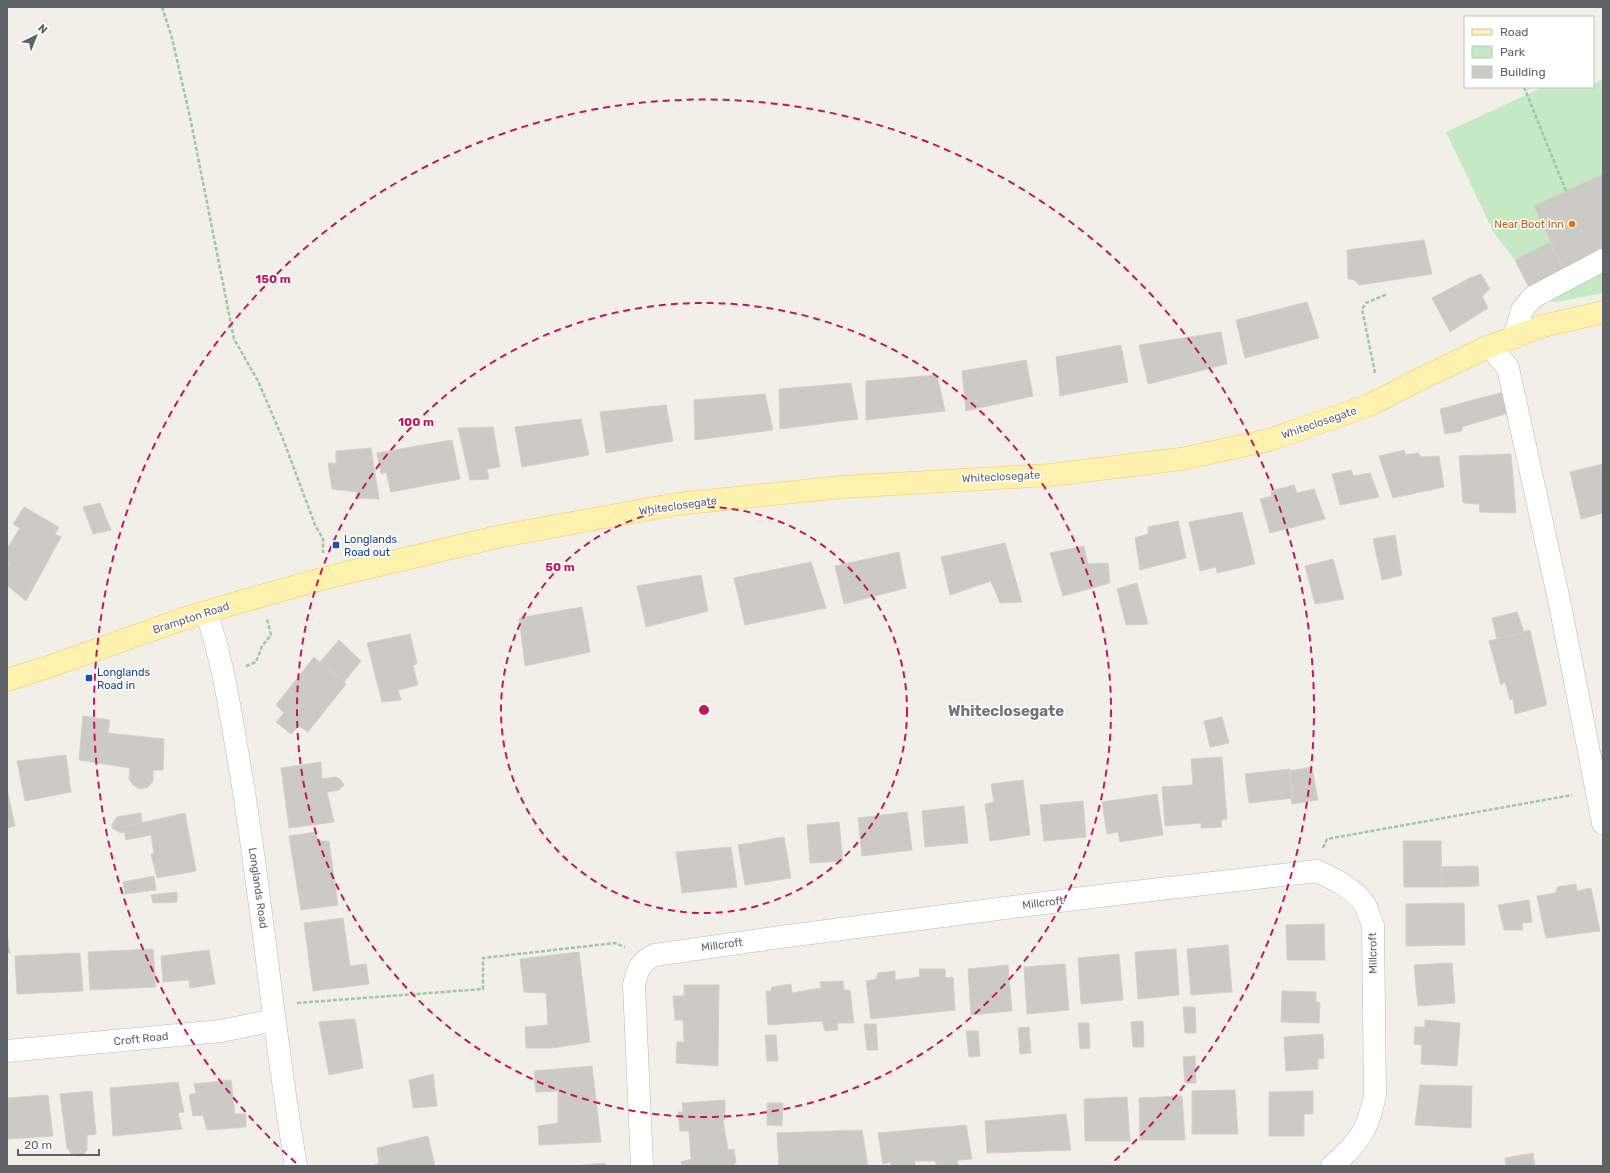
<svg xmlns="http://www.w3.org/2000/svg" width="1610" height="1173" font-family="Rubik,sans-serif">
<rect width="100%" height="100%" fill="#f1efe8"/>
<!-- green -->
<path fill="#c5e8c5" d="M1603,79V293L1556,302L1549,301L1529,288L1515,260L1494,233L1446,132L1543,87H1593V84Z"/>
<!-- building -->
<path fill="#cccac5" stroke="#d6d1c6" d="M1603,174V246L1564,270L1534,206Z
M1424,240L1432,274L1359,285L1355,280L1348,279L1347,250Z
M1550,242L1564,270L1529,288L1515,260Z
M1481,274L1490,289L1482,296L1488,308L1450,332L1432,298L1470,278Z
M1307,302L1319,338L1245,358L1236,320Z
M1221,332L1227,364L1148,384L1139,345Z
M1121,345L1128,382L1060,396L1056,357Z
M1026,360L1033,396L966,411L962,371Z
M937,375L945,411L866,420V381Z
M851,383L858,419L780,429L779,389Z
M1503,392L1508,413L1462,427V431L1445,434L1440,409Z
M765,394L773,430L695,440L694,400Z
M666,405L673,441L606,453L600,412Z
M581,419L589,455L522,467L515,427Z
M493,427L500,467L487,469L489,479L470,480L458,428Z
M452,440L460,479L391,492L386,472L381,474L377,453Z
M371,448L379,499L356,498L357,492L332,489L328,463H336V451Z
M1404,450L1406,455L1418,453L1421,457L1439,456L1444,487L1393,498L1379,456Z
M1511,454L1516,513L1480,512L1479,504L1463,503L1459,456Z
M1603,464V513L1581,519L1570,472Z
M1351,470L1354,476L1370,473L1379,497L1340,505L1332,474Z
M1294,485L1297,493L1314,489L1325,519L1270,533L1260,499L1272,496L1271,491Z
M100,503L111,530L93,534L83,507Z
M24,507L59,527L55,534L61,537L26,601L7,585V567L9,563L7,562V549L20,528L13,524Z
M1242,512L1255,564L1217,573L1216,567L1200,571L1189,522Z
M1178,521L1186,558L1140,570L1135,538L1148,534V527Z
M1395,535L1402,575L1382,580L1373,539Z
M1005,543L1022,602L1000,603L991,581L950,595L941,557Z
M1084,546L1088,564L1108,563L1110,583L1063,596L1050,553Z
M899,552L906,588L844,604L835,566Z
M1333,559L1344,599L1315,604L1305,566Z
M811,562L826,608L745,625L734,578Z
M701,575L708,611L646,627L637,586Z
M1137,583L1148,624L1126,625L1117,589Z
M582,607L590,652L525,666L519,618Z
M1517,612L1524,632L1497,639L1492,618Z
M1530,630L1547,705L1515,714L1513,699L1510,700L1505,682L1501,685L1489,641Z
M410,634L417,663L413,666L418,685L398,690L401,700L382,702L367,643Z
M339,640L361,661L344,682L320,662Z
M314,657L346,684L308,732L299,726L291,734L276,722L284,713L276,705Z
M83,716L110,720L108,733L164,739L163,770H153V781L148,787L140,789L133,785L129,779L130,768L79,760Z
M1222,717L1229,743L1210,747L1204,721Z
M66,755L71,792L25,801L17,761Z
M1222,757L1227,819L1221,820L1222,827L1201,828V823L1165,826L1162,787L1193,785L1191,759Z
M321,762L322,779L336,777L340,779L344,785L339,790L327,792L334,822L289,828L281,768Z
M1312,767L1318,800L1292,804L1291,798H1293L1289,771Z
M1290,769L1293,798L1249,803L1245,774Z
M1023,780L1030,835L990,841L985,804L994,802L991,784Z
M7,789L15,826L7,828Z
M1157,794L1163,835L1120,842L1118,832L1107,834L1102,802Z
M1083,801L1086,837L1044,841L1040,805Z
M964,806L968,843L925,847L922,811Z
M907,812L912,850L862,856L858,818Z
M141,813L142,823L123,827L124,832L121,833L112,828V824L117,817Z
M185,813L196,871L157,878L151,854L154,853L151,835L126,840L123,827Z
M839,822L843,861L810,863L807,825Z
M316,832L318,841H329L338,905L301,910L289,836Z
M784,837L791,878L745,885L738,845Z
M1403,841H1441L1442,887H1404Z
M731,847L737,887L682,893L676,852Z
M1478,866L1479,886L1442,887L1441,867Z
M154,876L156,890L125,894L123,882Z
M1576,884L1577,891L1591,888L1600,931L1546,938L1537,896L1556,893L1557,887Z
M177,892V902L153,903L151,895Z
M1529,900L1532,922L1522,923L1523,930H1504L1498,905Z
M1464,903L1465,945L1406,946V904Z
M343,918L350,966L366,964L369,984L313,991L304,923Z
M1324,924L1325,960H1287L1286,925Z
M7,933L10,953H7Z
M1228,945L1232,992L1191,995L1187,949Z
M153,949L156,987L90,990L88,952Z
M1176,949L1179,995L1138,999L1135,952Z
M209,950L215,984L190,988L189,980L163,982L161,956Z
M579,952L590,1042L552,1048H526L525,1027L548,1025L546,993L524,992L520,959Z
M80,953L83,991L17,994L15,956Z
M1119,954L1123,1000L1081,1004L1078,958Z
M1452,963L1455,1003L1418,1006L1414,965Z
M1065,964L1069,1010L1027,1014L1024,967Z
M1008,965L1012,1011L971,1015L968,969Z
M919,969H945L946,978L953,977L955,1010L871,1019L866,981L876,979L878,973L895,971V980L920,977Z
M843,981L844,990H850L854,1023H837L838,1030L825,1031L822,1021L768,1025L766,991H771L772,987L791,984L792,993L821,988L820,982Z
M684,985H719L718,1066L676,1063L677,1042H684L683,1020H675L673,996H684Z
M1282,991L1316,992V1002L1320,1003L1319,1023L1281,1022Z
M1183,1007H1195L1196,1033H1185Z
M355,1019L363,1068L329,1075L319,1022Z
M1425,1020L1460,1023L1457,1066L1421,1064L1422,1045L1414,1044L1415,1027H1425Z
M1143,1021L1144,1047H1133L1131,1022Z
M1078,1023H1089L1090,1048L1080,1049Z
M864,1024H876L878,1050H867Z
M1029,1027L1031,1053L1020,1054L1018,1028Z
M966,1031H978L980,1056L969,1057Z
M1323,1034L1324,1058L1318,1059V1069L1286,1071L1284,1037Z
M765,1035H776L778,1061H767Z
M1195,1056L1196,1083H1185L1183,1057Z
M592,1066L601,1142L539,1145L538,1126L558,1123V1091L536,1092L534,1071Z
M433,1074L437,1106L413,1108L409,1080Z
M231,1080L235,1114H246V1127L207,1130L203,1115L193,1116L189,1095L196,1093L194,1084Z
M178,1082L184,1112L178,1113L182,1129L113,1136L110,1088Z
M1420,1085L1472,1086L1471,1128L1415,1125Z
M1235,1090L1238,1134H1192V1091Z
M92,1091L96,1134L87,1135V1150L84,1154L80,1156L72,1155L67,1148L60,1094Z
M1313,1091V1114H1304V1136H1269V1092Z
M48,1095L53,1136L7,1139V1098Z
M1182,1096L1185,1140H1140L1139,1098Z
M1127,1097L1130,1141H1085L1084,1099Z
M725,1100V1119L723,1120L728,1150L734,1149L736,1163L731,1166H682L681,1162L691,1159L689,1131H680L678,1112H683L682,1103Z
M767,1103H783L782,1126L767,1125Z
M1066,1114L1071,1150L987,1153L985,1121Z
M966,1125L972,1159L958,1160V1165L954,1166H937L935,1161H915V1166H891L890,1162L883,1164L878,1133Z
M862,1130L868,1166H779L777,1133Z
M428,1136L435,1166H372L379,1163L377,1148Z
M1533,1153L1535,1166H1506L1505,1158Z
M605,1163L606,1166H575Z"/>
<g fill="none" stroke-linecap="round" stroke-linejoin="round">
<!-- minor casing -->
<g stroke="#b5b8bc" stroke-width="23">
<path id="minor" d="M1514,337L1522,310L1533,297L1603,260
M1490,346L1508,368L1559,600L1603,823
M206,612C225,666 232,724 242,780C263,908 274,1038 296,1166
M7,1051L221,1031L274,1020
M642,1166L634,985C638,968 640,962 655,955L795,935L1091,897L1317,871C1334,879 1354,888 1365,905C1368,911 1370,919 1373,925L1375,1095C1368,1130 1359,1143 1332,1166"/>
</g>
<!-- major casing -->
<g stroke="#f2c960" stroke-width="23">
<path id="major" d="M7,680L48,667L183,619L236,603L325,578L501,536L677,504L842,487L1050,475L1181,459L1269,440L1370,405L1420,379L1490,346L1543,326L1603,312"/>
</g>
<!-- path -->
<path stroke="#9cc7a9" stroke-width="2.5" stroke-dasharray="4 2" stroke-linecap="butt" d="M162,7L172,38L190,117L234,339L258,381L283,439L315,525L323,539V553
M1524,87L1566,191
M1375,373L1362,309L1366,303L1387,294
M246,666L256,662L262,646L271,635L267,619
M1323,848L1327,839L1572,795
M297,1003L483,989V958L615,943L625,947"/>
<!-- minor -->
<use href="#minor" stroke="#fff" stroke-width="22"/>
<!-- major -->
<use href="#major" stroke="#fff2af" stroke-width="22"/>
</g>
<!-- distance rings -->
<g fill="none" stroke="#c2185b" stroke-width="2" stroke-dasharray="7 5">
<circle cx="704" cy="710" r="203"/>
<circle cx="704" cy="710" r="407"/>
<path d="M296 1163A610 610 0 1 1 1112 1163"/>
</g>
<!-- markers -->
<circle fill="#e8710a" stroke="#fff" stroke-width="1.5" cx="1572" cy="224" r="4"/>
<g fill="#1a4fb4" stroke="#fff" stroke-width="1.5">
<rect x="332" y="541" width="8" height="8" rx="2"/>
<rect x="85" y="674" width="8" height="8" rx="2"/>
</g>
<g text-anchor="middle" dominant-baseline="central" stroke-width="3" stroke-linejoin="round" paint-order="stroke">
<!-- food labels -->
<g font-size="11" fill="#c56008" stroke="#fff" text-anchor="end">
<text x="1564" y="224">Near Boot Inn</text>
</g>
<!-- street labels -->
<g font-size="11" fill="#5f6368" stroke="#fff">
<text transform="translate(1319 423) rotate(-19)">Whiteclosegate</text>
<text transform="translate(1001 477) rotate(-3)">Whiteclosegate</text>
<text transform="translate(678 506) rotate(-8)">Whiteclosegate</text>
<text transform="translate(191 618) rotate(-18)">Brampton Road</text>
<text transform="translate(258 888) rotate(82)">Longlands Road</text>
<text transform="translate(1043 903) rotate(-7)">Millcroft</text>
<text transform="translate(722 945) rotate(-8)">Millcroft</text>
<text transform="translate(1373 953) rotate(-91)">Millcroft</text>
<text transform="translate(141 1039) rotate(-6)">Croft Road</text>
</g>
<!-- transit labels -->
<g font-size="11" fill="#164399" stroke="#fff" text-anchor="start">
<text x="344" y="539">Longlands<tspan x="344" dy="13">Road out</tspan></text>
<text x="97" y="672">Longlands<tspan x="97" dy="13">Road in</tspan></text>
</g>
<!-- district labels -->
<g font-size="15" font-weight="bold" fill="#70757a" stroke="#fff">
<text x="1006" y="711">Whiteclosegate</text>
</g>
</g>
<circle cx="704" cy="710" r="6" fill="#c2185b" stroke="#fff" stroke-width="2"/>
<g font-size="12" text-anchor="middle" font-weight="bold" fill="#c2185b" stroke="#fff" stroke-width="3" stroke-linejoin="round" paint-order="stroke">
<text x="273" y="283">150 m</text>
<text x="416" y="426">100 m</text>
<text x="560" y="571">50 m</text>
</g>
<!-- border -->
<rect width="1610" height="1173" fill="none" stroke="#5f6368" stroke-width="16"/>
<!-- legend -->
<rect x="1464" y="16" width="130" height="72" fill="#ffffff" stroke="#bfc1c3"/>
<rect x="1472" y="29" width="20" height="6" fill="#fff2af" stroke="#bfc1c3"/>
<text x="1500" y="36" font-size="12" fill="#5f6368">Road</text>
<rect x="1472" y="46" width="20" height="12" fill="#c5e8c5" stroke="#bfc1c3"/>
<text x="1500" y="56" font-size="12" fill="#5f6368">Park</text>
<rect x="1472" y="66" width="20" height="12" fill="#cccac5" stroke="#bfc1c3"/>
<text x="1500" y="76" font-size="12" fill="#5f6368">Building</text>
<!-- north arrow -->
<g transform="translate(36 36) rotate(43)" stroke="#ffffff" stroke-width="3" paint-order="stroke">
<path d="M0-3L7 15L0 10L-7 15Z" fill="#5f6368"/>
<text y="-6" font-size="11" font-weight="bold" text-anchor="middle" fill="#5f6368">N</text>
</g>
<!-- scale -->
<path d="M18 1149v6h81v-6" fill="none" stroke="#5f6368" stroke-width="2"/>
<text x="24" y="1149" font-size="12" fill="#5f6368" stroke="#ffffff" stroke-width="3" paint-order="stroke">20 m</text>
</svg>
